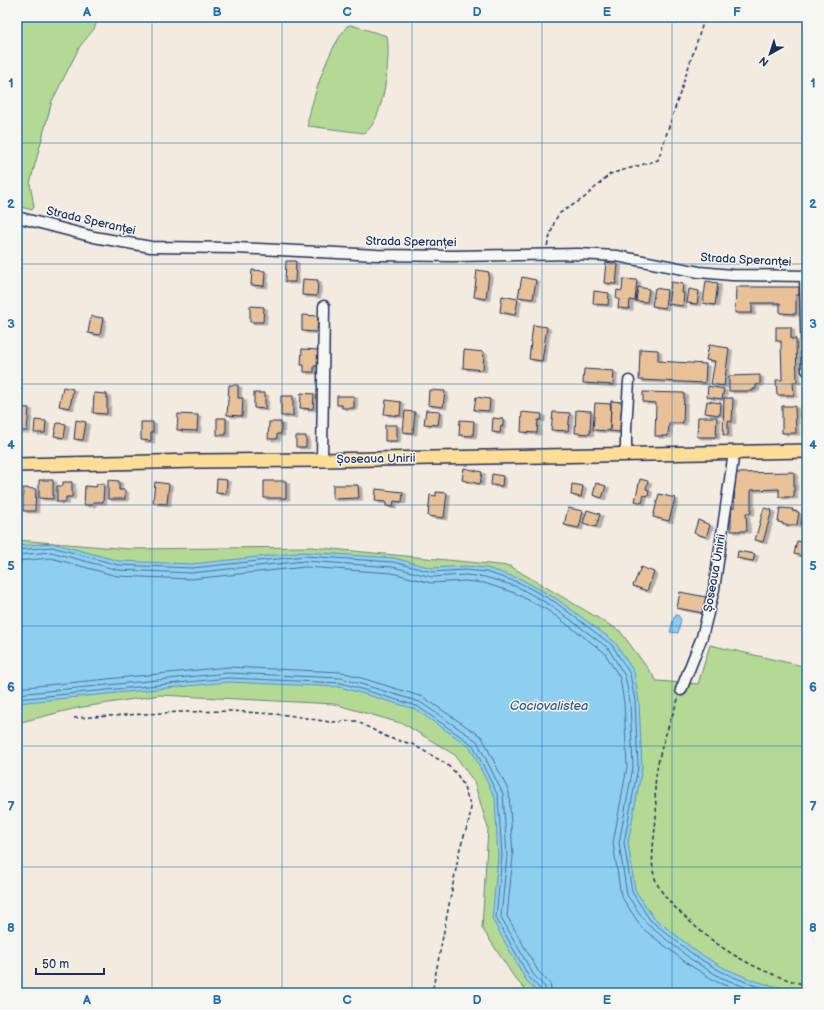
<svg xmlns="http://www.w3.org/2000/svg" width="824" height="1010" font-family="'Balsamiq Sans',sans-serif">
<defs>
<filter id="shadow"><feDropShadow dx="3.5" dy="2" stdDeviation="0" flood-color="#0004"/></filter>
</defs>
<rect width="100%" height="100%" fill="#f3ebe0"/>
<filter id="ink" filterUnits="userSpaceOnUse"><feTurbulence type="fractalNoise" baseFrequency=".025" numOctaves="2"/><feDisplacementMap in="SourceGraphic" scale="8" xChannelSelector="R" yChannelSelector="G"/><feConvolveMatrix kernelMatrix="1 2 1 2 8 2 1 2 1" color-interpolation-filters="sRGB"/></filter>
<g filter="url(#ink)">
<!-- green -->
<path fill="#b4d995" stroke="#68847a" d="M17,17H99L94,29L80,46L52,101L30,183L34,207L32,210L17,206Z
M351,25L387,36C391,56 384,123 364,133L308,126C307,120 310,114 311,108C319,79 329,50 347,26Z
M17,540L129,549L311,547L510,566L620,631L657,681L698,684L710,645L807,667V993H528L514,977L482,928L488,828L474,782L455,755L404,724L334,704L160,695L77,708L17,723Z"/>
<!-- water -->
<path fill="#8ecfef" stroke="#608fb5" d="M52,543L119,561L192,564L305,552L394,558L432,568L465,566L487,568L521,579L557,599L615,642L634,672L639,701L642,768L628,843L635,890L653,917L697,952L724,968L755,981L801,993H538L526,980L492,919L498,857L495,798L470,747L415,709L340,687L228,682L17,703V546Z
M676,615L679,616V618L681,619L678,633L670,632L674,617L675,618Z"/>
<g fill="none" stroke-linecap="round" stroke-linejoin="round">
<!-- shore -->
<path stroke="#496f98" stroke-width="1" d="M17,550L52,547L118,565L192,568L305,556L393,562L432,572L465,570L486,572L520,583L555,602L612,645L630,674L635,701L638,767L624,843L632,892L650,920L695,956L722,972L753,985L785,993
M17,555L51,552L118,570L191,573L305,561L393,567L432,577L465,575L485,577L518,587L552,606L608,648L625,676L630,702L633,767L619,843L627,895L647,924L692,960L720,977L752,990L765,993
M17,561L51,558L117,576L191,579L305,567L392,573L431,583L465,581L484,583L515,593L549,611L604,652L620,678L624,703L627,767L613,843L621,896L642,928L688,964L717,982L744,993
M17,688L228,667L342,672L423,697L482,737L509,792L513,856L507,916L538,971L550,984L552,993
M17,694L228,673L341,678L420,702L477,741L503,794L507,856L501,917L533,974L545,987L546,993
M17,699L228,678L341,683L417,706L473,745L498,796L502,856L496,918L529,977L540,989L541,993"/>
</g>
<!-- building -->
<path fill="#e8c198" stroke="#1b2f5e" filter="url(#shadow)" d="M286,261H296L295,282H285Z
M606,262L618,264L616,284L604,283Z
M252,270L265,271L264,286L251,285Z
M477,270L489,272L486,299L474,297Z
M522,277L536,280L533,299L518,297Z
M303,279L318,280L317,296L302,295Z
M623,279L637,280L635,301L630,300L629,309L618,308L619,299H616L617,290L622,291Z
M706,281L718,283L715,305L703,303Z
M671,282L683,284L682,293H684L683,306L668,304Z
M638,287L649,289L647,302L636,301Z
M736,287H799V295H796V314L780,313V303H752V313H735Z
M655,288L667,290L665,308L652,306Z
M689,289L699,291L697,304L687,303Z
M594,291L609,293L608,305L593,304Z
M502,296L518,299L515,315L500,312Z
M250,306L264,307L263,322H250Z
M302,315L318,316L317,332L302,331Z
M91,316L103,318L100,335L88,333Z
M533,325L547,327L542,361L529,359Z
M776,327H791V339H796L797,382H793L794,395H777L776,380H782L781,341H776Z
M709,345L729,348L724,386L711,384L715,361L706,360Z
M302,349L319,350L318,366H314V372H304V365H301Z
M640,349L658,350V361L706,364L705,383L639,380Z
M464,350L484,352L483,370L463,368Z
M584,369L614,371L613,385L583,383Z
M760,375V384L756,385V389H753V391H729V376Z
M229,385H238V398H243L242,416L227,415Z
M708,386L724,389L722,399L707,397Z
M63,387L73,389L70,408L59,406Z
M429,390L445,391L443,407L428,405Z
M643,392L684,393L683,423H669L668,436H655L656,403L643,402Z
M94,393L107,394V414L93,413Z
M254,393H265V409L254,408Z
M301,393L314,394L313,409L300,408Z
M281,396H293V416H281Z
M337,396H354V408H342V405H337Z
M476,397L490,399L489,411L474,410Z
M724,398H733L732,422L728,421V435H723Z
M386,400L401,402L400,416L384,414Z
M611,401L622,402L620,432L610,431Z
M707,401L721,403L720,415L705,413Z
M595,403L611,404L610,431L593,430Z
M782,406H795L796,433H782Z
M17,407L29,408L27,431H17Z
M426,410L440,411L438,425L424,424Z
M576,410L591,411L590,434L575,433Z
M405,411L415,412L413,433L403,432Z
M522,412L542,414L541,420H538L537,433L521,432Z
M553,412L570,413L568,431L551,430Z
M178,414L198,415L197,431L177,430Z
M698,417H717L716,437H697Z
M217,418H226V435H217Z
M493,418L503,419V427L501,426L500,433L492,432Z
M35,420L46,421L45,433H34Z
M76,420L86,422L83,440L74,439Z
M460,420L474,421L473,436L459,435Z
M141,422H153V432H151V441L141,440Z
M269,422H281V434H277V439H268Z
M57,423L66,424L64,438L54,436Z
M385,425H397V441H385Z
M296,436H306V447H296Z
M464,468L482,472L480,484L462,480Z
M794,472V497H779V489L751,490V513H746L747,531H731V508H734L735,473Z
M492,474L503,476L502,486L491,485Z
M217,479L227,480L226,494L216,493Z
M640,479L648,481L646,489L649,490L648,496L644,495L642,503L635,501Z
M39,480H53V499L39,498Z
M108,480L119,481V490H125V499H108Z
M264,481H286V498H264Z
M63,482H72V497H66V502H57V486H63Z
M155,482L169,484L167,504L153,503Z
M596,483L606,486L602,498L593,495Z
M97,484H104L103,502H93L92,505H84L85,486L96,487Z
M572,484L583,486L581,497L571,495Z
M333,485H358L359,498L333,499Z
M23,488L36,489L35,511H23Z
M376,489L403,492L402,502L394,501L393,507L386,506V502L375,501Z
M436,492L447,493L444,518L428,516L430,495L436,496Z
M807,492V508H804Z
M659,494L675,498L669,521L653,517Z
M568,508L583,511L579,528L564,525Z
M764,508L772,510L763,542L755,540Z
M780,508L793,509L792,511L799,512L797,525H783V523L778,522Z
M587,510L600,514L596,527L583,523Z
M803,513L807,514V526L801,525Z
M698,520L710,525L706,537L694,533Z
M797,541L807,543L806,557L794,554Z
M738,551L755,554L753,561L737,558Z
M641,567L654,572L647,591L633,586Z
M680,592L706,597L703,613L677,608Z"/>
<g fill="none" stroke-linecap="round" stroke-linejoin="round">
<!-- minor casing -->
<g stroke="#1b2f5e" stroke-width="13">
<path id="minor" d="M17,217L94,237L151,247L237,248L377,255L453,256L578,254L617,256L699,272L732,275L807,276
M805,276L807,370
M626,454V428L629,381
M322,460L324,306
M681,690L702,637L714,589L734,452"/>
</g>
<!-- major casing -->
<g stroke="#1b2f5e" stroke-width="16">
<path id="major" d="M17,465L198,461L322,460L807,451"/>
</g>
<!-- path -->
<path stroke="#1b2f5e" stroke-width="1.5" stroke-dasharray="4 3" stroke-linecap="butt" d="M547,246L555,220L560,213L584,198L610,174L658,160L705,17
M678,699C670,722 661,745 657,769C656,776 655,783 655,790C655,799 657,808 656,817C655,833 650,861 654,875C658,890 669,902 680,912C716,948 757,973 807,985
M74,718L180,712L232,711L288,715L329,722L356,721L389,738L412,744L445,763L456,773L463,784L471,807L469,821L460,848L432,993"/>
<!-- minor -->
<use href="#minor" stroke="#f6f6f2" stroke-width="10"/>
<!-- major -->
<use href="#major" stroke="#fedd96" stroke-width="13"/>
</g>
</g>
<!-- grid -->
<path fill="none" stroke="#1f6fb2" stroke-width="1" stroke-opacity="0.55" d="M152,17V993M282,17V993M412,17V993M542,17V993M672,17V993M17,143H807M17,264H807M17,384H807M17,505H807M17,626H807M17,746H807M17,867H807"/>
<g text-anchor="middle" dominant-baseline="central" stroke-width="3" stroke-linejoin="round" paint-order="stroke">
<!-- street labels -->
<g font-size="12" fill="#1b2f5e" stroke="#f6f6f2">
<text transform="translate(91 221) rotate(13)">Strada Speranței</text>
<text transform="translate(411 242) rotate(1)">Strada Speranței</text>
<text transform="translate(746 260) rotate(3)">Strada Speranței</text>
<text transform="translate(376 459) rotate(-1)">Șoseaua Unirii</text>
<text transform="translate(715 573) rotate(-80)">Șoseaua Unirii</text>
</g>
<!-- water labels -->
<g font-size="13" font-style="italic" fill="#385782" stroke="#f6f6f2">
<text x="549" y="706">Cociovalistea</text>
</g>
</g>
<!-- margin -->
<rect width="824" height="1010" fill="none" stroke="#f6f6f2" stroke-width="44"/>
<!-- north arrow -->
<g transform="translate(770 54) rotate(219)" stroke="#f6f6f2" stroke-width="3" paint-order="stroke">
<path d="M0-3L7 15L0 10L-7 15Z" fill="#1b2f5e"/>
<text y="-6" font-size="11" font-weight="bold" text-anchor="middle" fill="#1b2f5e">N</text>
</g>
<!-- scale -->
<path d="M36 968v6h68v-6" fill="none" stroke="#1b2f5e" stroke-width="2"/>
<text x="42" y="968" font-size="12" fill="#1b2f5e" stroke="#f6f6f2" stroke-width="3" paint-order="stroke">50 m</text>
<rect x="22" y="22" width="780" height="966" fill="none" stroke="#1f6fb2" stroke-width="1.5"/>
<g font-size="13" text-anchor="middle" font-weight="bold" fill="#1f6fb2">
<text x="87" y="16">A</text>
<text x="217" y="16">B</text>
<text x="347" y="16">C</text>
<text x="477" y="16">D</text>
<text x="607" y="16">E</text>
<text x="737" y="16">F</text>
<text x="11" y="87">1</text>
<text x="813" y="87">1</text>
<text x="11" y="208">2</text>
<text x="813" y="208">2</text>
<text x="11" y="328">3</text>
<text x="813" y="328">3</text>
<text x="11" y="449">4</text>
<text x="813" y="449">4</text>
<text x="11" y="570">5</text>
<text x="813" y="570">5</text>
<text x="11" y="691">6</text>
<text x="813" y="691">6</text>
<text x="11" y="811">7</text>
<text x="813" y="811">7</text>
<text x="11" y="932">8</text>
<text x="813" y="932">8</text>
<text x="87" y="1004">A</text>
<text x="217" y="1004">B</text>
<text x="347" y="1004">C</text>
<text x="477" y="1004">D</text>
<text x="607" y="1004">E</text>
<text x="737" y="1004">F</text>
</g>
</svg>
